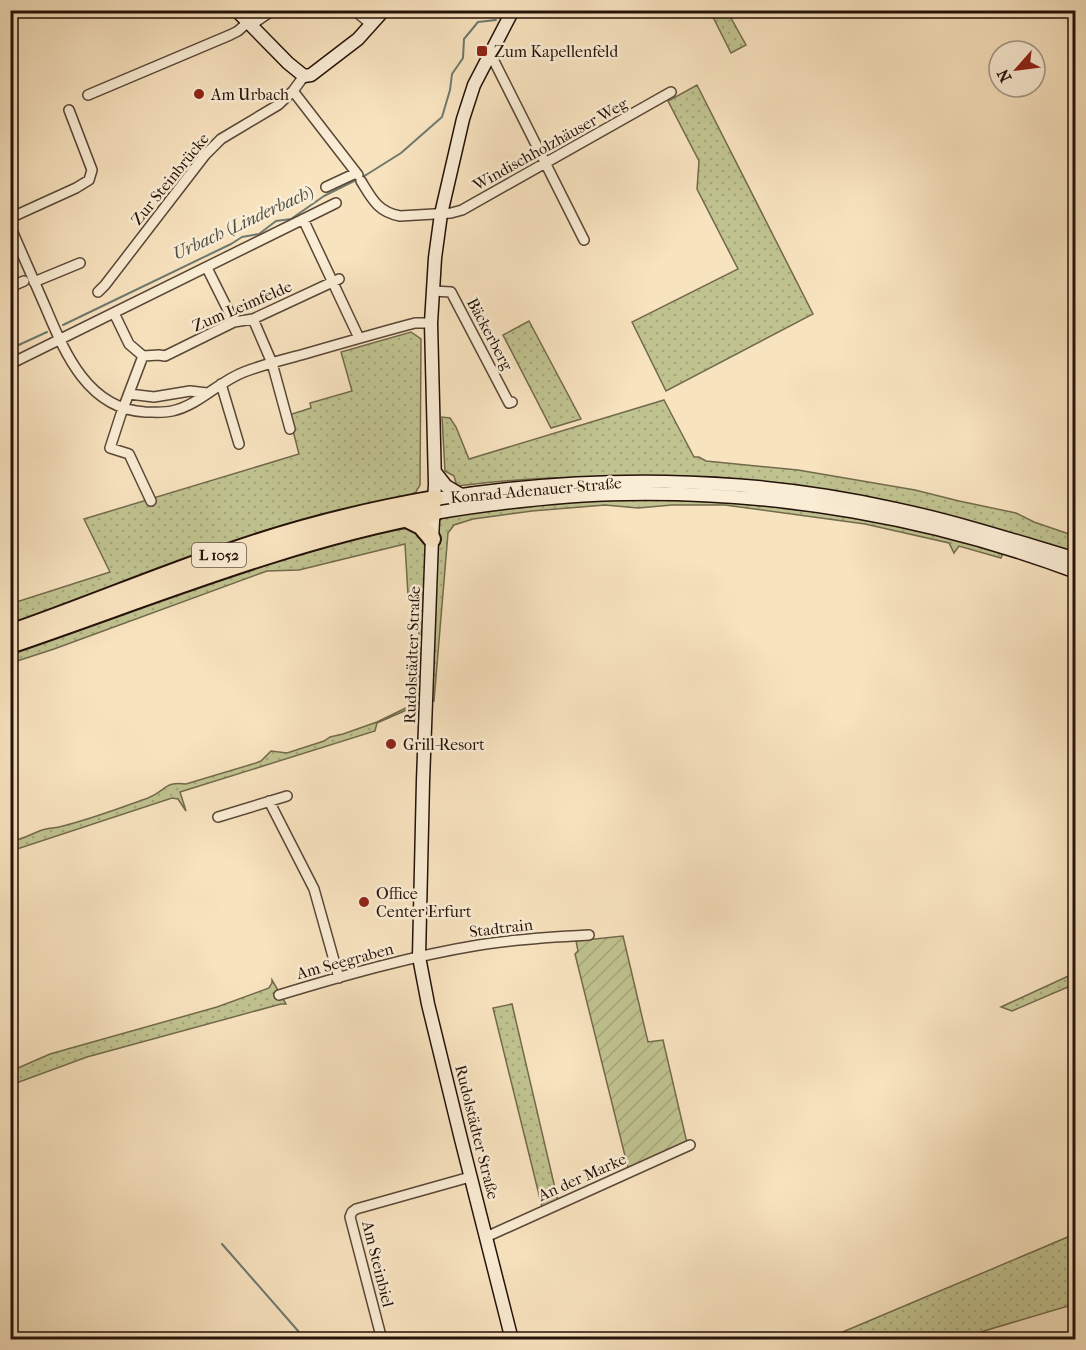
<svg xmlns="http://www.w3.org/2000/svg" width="1086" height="1350" font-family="'IM FELL French Canon',serif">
<defs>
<pattern id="grass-dots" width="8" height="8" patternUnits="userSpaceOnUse" patternTransform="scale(1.5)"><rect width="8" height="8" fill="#c0c390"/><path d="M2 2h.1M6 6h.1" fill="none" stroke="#a5a67b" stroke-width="1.8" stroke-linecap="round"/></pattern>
<pattern id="garden-furrows" width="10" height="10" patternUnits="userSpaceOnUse" patternTransform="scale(1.5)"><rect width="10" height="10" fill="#c0c390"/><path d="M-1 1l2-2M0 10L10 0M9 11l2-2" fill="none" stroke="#a5a67b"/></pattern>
</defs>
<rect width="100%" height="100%" fill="#f8e3bf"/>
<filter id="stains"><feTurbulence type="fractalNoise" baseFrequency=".00333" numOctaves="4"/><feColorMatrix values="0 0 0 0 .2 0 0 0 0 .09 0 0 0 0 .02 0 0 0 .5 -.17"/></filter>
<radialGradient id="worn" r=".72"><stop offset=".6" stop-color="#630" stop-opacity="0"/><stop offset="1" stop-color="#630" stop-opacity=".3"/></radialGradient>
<!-- grass -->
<path fill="url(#grass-dots)" stroke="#726a4c" stroke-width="1.5" d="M710,11H727L746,45L731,53Z
M697,85L813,314L666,391L632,322L738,269L697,189L699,161L668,101Z
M529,321L581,419L551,428L503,335Z
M411,332L421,339L420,485L416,492L409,496L11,629L10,604L110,572L84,519L299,454L289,415L311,408L310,403L352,391L341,352Z
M664,400L694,457H699L706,461L798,470L915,490L959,501L1016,513L1034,522L1075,536V554L896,505L593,478C547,476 503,481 457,486L454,476L445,471L442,417L450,418L456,427L469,459Z
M614,499C680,500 745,502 811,510C876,519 940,534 1003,553L1001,558L959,546L954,553L949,543L865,524L725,505H672L638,508L605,505L532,511L473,519L454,525L448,533L434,701L417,702L411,708L377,723L375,731L180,792L186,811L178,799L172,798L11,851V841C24,840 33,832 46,829C50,828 55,828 59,827C89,820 120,808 148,798C166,791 164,781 186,784L256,763L261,761L271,751L287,753L324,741L330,737L343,734L377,722L412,705L415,699L418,687L419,616L408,595L405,544L299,570L267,571L54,649L11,663L10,652L281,557L299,555L369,535L407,528L458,514L519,506L578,501Z
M1075,973V984L1012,1011L1001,1007Z
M272,980L286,1004H281L87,1057L11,1085V1071L50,1054L217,1007L269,988L272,983Z
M512,1004L558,1201L542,1207L493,1008Z
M1075,1234V1304L957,1339H826Z"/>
<!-- garden -->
<path fill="url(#garden-furrows)" stroke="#726a4c" stroke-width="1.5" d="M623,936L648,1042L663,1040L687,1143L628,1168L575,954L578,951L576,941Z"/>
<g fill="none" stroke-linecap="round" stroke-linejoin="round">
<!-- stream -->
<path stroke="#6d796f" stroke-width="2" d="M63,325L231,244L242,237L259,234L276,221L291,219L324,196L366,175L401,153L442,117L450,90L452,74L463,58L464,39L478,22L496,20
M10,349L47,332
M222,1244L306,1340"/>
<!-- street casing -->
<g stroke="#594636" stroke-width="12">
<path id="street" d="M354,10L372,25
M251,25L273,10
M488,57L494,61L584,240
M293,91L358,175
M88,95L230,35L238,31L248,22
M361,181C372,199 378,212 400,216L451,213L462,210L671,92
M326,187L356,173
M10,218L76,188L89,180L92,170L69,110
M303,219L359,338
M10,226C22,253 33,279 45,306C64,351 87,409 145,412C154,412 163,413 172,411C199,405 218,382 244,372C262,365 282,360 301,355C339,344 377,333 415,323H431
M207,268L234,322
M34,282L80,263
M10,287L24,281
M433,291L451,292L509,403L512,402
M98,292L105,285L205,155L221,139L278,105L293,91L304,76
M114,313L129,344L143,356L159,355L165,356L234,322L253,319L339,279
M253,319L272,363L290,429
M143,356L121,414L110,448L129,454L151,501
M10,364L336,203
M221,384L239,444
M129,394L154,397L190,391L207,393
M269,801L314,889L339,978
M218,817L287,796
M279,995C345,975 412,956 479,945C515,939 552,937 589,935
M486,1237L690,1145
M382,1340L350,1217L352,1212L356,1209L470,1177"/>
</g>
<!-- secondary casing -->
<g stroke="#241108" stroke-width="15">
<path id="secondary" d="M236,10L288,63L304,76L311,75L358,39L384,10
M435,472L446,486L461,495
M435,499C587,474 745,475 896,509C957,522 1016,541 1076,559
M434,513C496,503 561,495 624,494C777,491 933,518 1076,572
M512,1340L461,1139L428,1004L419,957L423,781L432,539L435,484L431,323L435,258L441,214L463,119L474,85L513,10"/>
</g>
<!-- highway casing -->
<g stroke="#241108" stroke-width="20">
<path id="highway" d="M407,519L421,526L432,539
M10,633C85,607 158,576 232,551C298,528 366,511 435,499
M10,645C151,597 287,540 434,513"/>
</g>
<!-- street -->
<use href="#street" stroke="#faedd5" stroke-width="9"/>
<!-- secondary -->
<use href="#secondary" stroke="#faedd5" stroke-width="12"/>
<!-- highway -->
<use href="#highway" stroke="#f8e3bf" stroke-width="16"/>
</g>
<!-- markers -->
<g fill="#8f2418" stroke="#faedd5" stroke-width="2">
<rect x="476" y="45" width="12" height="12" rx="3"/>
<circle cx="199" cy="94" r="6"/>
<circle cx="391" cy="744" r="6"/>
<circle cx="364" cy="902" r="6"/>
</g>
<g text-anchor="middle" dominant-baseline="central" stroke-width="5" stroke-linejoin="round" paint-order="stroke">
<!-- shield labels -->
<rect fill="#faedd5" stroke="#645346" stroke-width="1.5" x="192" y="543" width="54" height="24" rx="4.5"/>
<g font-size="15" font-weight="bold" fill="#241108">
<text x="219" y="555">L 1052</text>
</g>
<!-- poi labels -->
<g font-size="16" fill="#241108" stroke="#faedd5" text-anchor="start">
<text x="494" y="51">Zum Kapellenfeld</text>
<text x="211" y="94">Am Urbach</text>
<text x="403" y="744">Grill-Resort</text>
<text x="376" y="893">Office<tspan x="376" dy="18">Center Erfurt</tspan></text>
</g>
<!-- street labels -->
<g font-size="16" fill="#241108" stroke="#faedd5">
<text transform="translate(550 144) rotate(-29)">Windischholzhäuser Weg</text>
<text transform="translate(170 179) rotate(-51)">Zur Steinbrücke</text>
<text transform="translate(242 306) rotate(-23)">Zum Leimfelde</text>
<text transform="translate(490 334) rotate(62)">Bäckerberg</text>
<text transform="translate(536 490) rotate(-5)">Konrad-Adenauer-Straße</text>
<text transform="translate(412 655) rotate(-88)">Rudolstädter Straße</text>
<text transform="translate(501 928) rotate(-7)">Stadtrain</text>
<text transform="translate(345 961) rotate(-15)">Am Seegraben</text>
<text transform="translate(477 1132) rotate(76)">Rudolstädter Straße</text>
<text transform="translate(582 1177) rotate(-24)">An der Marke</text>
<text transform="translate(378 1264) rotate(76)">Am Steinbiel</text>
</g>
<!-- water labels -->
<g font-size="18" font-style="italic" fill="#4e4e44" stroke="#faedd5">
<text transform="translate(243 223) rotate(-25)">Urbach (Linderbach)</text>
</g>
</g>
<!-- margin -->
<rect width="1086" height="1350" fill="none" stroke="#f8e3bf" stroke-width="36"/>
<rect x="12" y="12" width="1062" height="1326" fill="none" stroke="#241108" stroke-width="3"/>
<rect x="18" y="18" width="1050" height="1314" fill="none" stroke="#241108" stroke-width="1.5"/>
<!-- north arrow -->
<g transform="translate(1017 69) rotate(242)"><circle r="28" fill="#faedd5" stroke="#a49583" stroke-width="1.5"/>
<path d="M0-4.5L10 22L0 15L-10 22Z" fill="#8f2418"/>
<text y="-9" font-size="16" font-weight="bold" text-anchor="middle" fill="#241108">N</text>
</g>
<rect width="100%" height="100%" filter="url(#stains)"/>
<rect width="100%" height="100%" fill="url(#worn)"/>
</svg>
